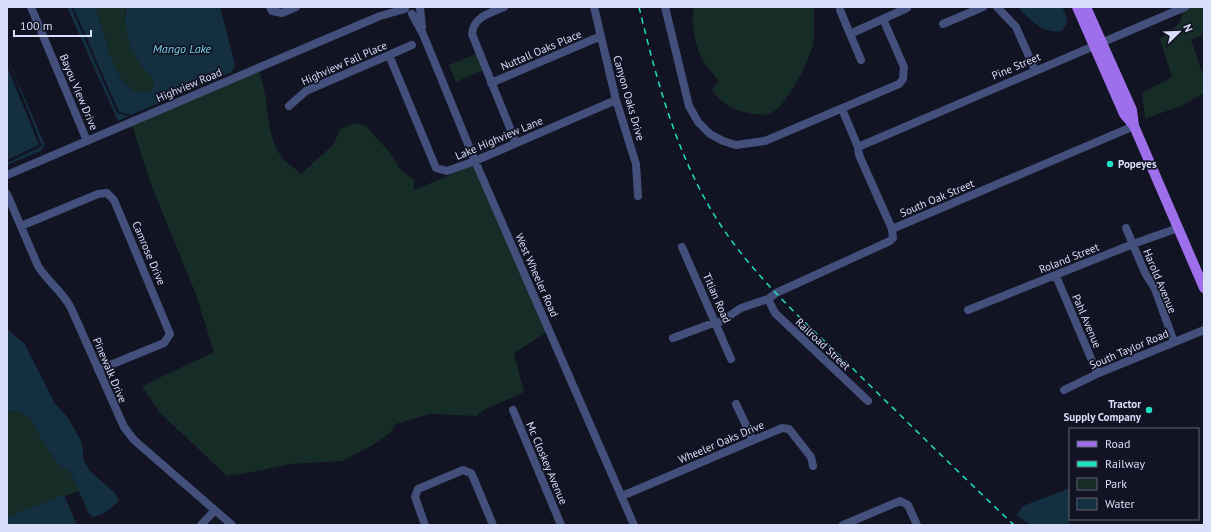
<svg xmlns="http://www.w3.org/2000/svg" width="1211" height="532" font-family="'PT Sans',sans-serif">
<rect width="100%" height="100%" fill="#121323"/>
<!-- green -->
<path fill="#162c26" d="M95,7H127L125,11L143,67L152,76L155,84L151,91C144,92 136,93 130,88C110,72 105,31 95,7Z
M694,7H816L814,11C814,22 815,34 813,45C808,63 787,106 770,114C764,116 746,113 740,111C729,107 717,100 712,89L718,82C714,73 708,69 703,61C696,50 690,19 694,7Z
M1191,7H1204V34L1191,40L1204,78V93L1183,105L1145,119L1142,93L1172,77L1160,39L1180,23L1183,12Z
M476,54L483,70L456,82L449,65Z
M258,70C271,98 263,135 284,160C289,165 296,169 301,174L334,144L340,129L356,123L366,126L391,154L399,168L414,180V190L474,165L547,332L514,353L524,392L484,410L477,416L430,414L396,424L390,433L373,445L342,461L290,464L263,470L227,476L159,412L142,386L214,352L195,292L152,187L133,128L130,125Z
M16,410L28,416L47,448L61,467L71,473L79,491L7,517V412Z"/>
<!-- water -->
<path fill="#132f40" d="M67,7H71L117,113L128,116L118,121Z
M73,7H95C105,31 110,72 130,88C136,93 144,92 151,91L155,84C152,76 148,73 143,67C132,53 121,24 127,7H220L235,64L232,72L131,115L119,112Z
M1018,7H1062C1067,16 1070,23 1061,31C1045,35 1028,19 1018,7Z
M7,57L45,145L41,151L7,165V163L42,146Z
M7,66L39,145L7,160Z
M7,327L9,331L24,343L54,402L68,418L80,439L83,449V459L90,471L116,494L119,501L106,512L94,517L89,514L71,473L61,467L47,448L28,416L16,410L7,412Z
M1070,488V519L1069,525H1031L1016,515L1023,506Z
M64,495L77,525H7V517Z"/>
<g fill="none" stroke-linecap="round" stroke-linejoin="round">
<!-- minor -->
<path stroke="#43507c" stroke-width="8" d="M31,7L87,141
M270,7L272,11L282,13L296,7
M504,7C490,13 473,17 472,34L516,143
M594,7L616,100L636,164L638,196
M665,7L689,106L698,122L710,134L723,141L736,145L765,141L899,84L903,79L904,67L883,19L850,34L861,60
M997,7L1016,27L1035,70
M420,8L422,27
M840,10L850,34
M412,14L423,34L475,161L634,525
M883,19L907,8
M943,24L983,7
M389,55L436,168L447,171L475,161L616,100
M491,83L601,36
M289,106L306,91L412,45
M858,147L1185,7
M7,175L380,16L405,9
M7,194L38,266C47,281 63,292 71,308L124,427L134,440L232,525
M21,226L98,194L107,193L114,200L170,334L164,343L98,370
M1126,228L1145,273L1155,289L1174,342
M892,229L1134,126
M682,247L731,359
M1056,276L1096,370L1099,373
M768,299L775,313L868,401
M968,310L1133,244L1178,228
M673,338L716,322H720L741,308L768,299L776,293L890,241L893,238L892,229L859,155L858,147L842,109
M1064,390L1099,373L1204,330
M736,404L753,440
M513,410L561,525
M622,496L782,428L789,429L811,457L813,466
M201,525L215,510
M425,525L415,497L418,489L463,470L471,473L473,477L493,525
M843,525L900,501L908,505L917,525"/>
<!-- major -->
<path stroke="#9d6feb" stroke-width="10" d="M1077,7L1124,114L1134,126
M1086,7L1132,110L1134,126L1204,288"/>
<!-- rail -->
<path stroke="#20dfc2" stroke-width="1.5" stroke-dasharray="6 5" stroke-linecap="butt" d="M639,7C655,73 672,139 705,199C739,262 793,311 844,360C901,416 957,471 1014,525"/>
</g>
<!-- markers -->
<g fill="#20dfc2" stroke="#121323" stroke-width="1.5">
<circle cx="1110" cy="164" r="4"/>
<circle cx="1149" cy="410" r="4"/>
</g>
<g text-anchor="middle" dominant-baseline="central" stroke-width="3.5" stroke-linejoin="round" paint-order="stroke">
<!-- street labels -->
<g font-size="11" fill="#d9defa" stroke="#121323">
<text transform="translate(541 50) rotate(-23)">Nuttall Oaks Place</text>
<text transform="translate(344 63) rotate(-24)">Highview Fall Place</text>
<text transform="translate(1016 66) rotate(-23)">Pine Street</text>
<text transform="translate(189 85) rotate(-23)">Highview Road</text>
<text transform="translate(79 92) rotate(67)">Bayou View Drive</text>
<text transform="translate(629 98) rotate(74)">Canyon Oaks Drive</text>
<text transform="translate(499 138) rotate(-23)">Lake Highview Lane</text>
<text transform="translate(937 198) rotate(-23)">South Oak Street</text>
<text transform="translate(149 253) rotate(67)">Camrose Drive</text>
<text transform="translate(1069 258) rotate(-22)">Roland Street</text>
<text transform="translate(537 275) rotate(66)">West Wheeler Road</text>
<text transform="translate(1160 281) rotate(67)">Harold Avenue</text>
<text transform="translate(717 298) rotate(66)">Titian Road</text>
<text transform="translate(1087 321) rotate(67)">Pahl Avenue</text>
<text transform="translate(823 344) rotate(43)">Railroad Street</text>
<text transform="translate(1129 349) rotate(-23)">South Taylor Road</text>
<text transform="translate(110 370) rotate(67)">Pinewalk Drive</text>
<text transform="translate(721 442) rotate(-23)">Wheeler Oaks Drive</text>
<text transform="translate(547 463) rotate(67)">Mc Closkey Avenue</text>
</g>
<!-- poi labels -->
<g font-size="11" font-weight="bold" fill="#d9defa" stroke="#121323" text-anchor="start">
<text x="1118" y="164">Popeyes</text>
<text x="1141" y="404" text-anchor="end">Tractor<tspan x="1141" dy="13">Supply Company</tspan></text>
</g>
<!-- water labels -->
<g font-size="12" font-style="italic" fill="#76d3eb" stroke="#121323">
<text x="182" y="48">Mango Lake</text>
</g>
</g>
<!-- border -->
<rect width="1211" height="532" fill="none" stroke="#d9defa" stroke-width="16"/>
<!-- legend -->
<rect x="1069" y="428" width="130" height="92" fill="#121323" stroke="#626479"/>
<rect x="1077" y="441" width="20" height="6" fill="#9d6feb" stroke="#626479"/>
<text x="1105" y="448" font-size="12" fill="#d9defa">Road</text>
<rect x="1077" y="461" width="20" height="6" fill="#20dfc2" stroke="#626479"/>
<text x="1105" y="468" font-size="12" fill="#d9defa">Railway</text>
<rect x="1077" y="478" width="20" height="12" fill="#162c26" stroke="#626479"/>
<text x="1105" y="488" font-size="12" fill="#d9defa">Park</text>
<rect x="1077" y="498" width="20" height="12" fill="#132f40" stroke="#626479"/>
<text x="1105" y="508" font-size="12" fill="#d9defa">Water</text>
<!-- north arrow -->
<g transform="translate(1179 32) rotate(67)" stroke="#121323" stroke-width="3" paint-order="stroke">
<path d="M0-3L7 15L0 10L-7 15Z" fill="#d9defa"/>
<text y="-6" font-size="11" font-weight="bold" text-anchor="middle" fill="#d9defa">N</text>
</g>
<!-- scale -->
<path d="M14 30v6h77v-6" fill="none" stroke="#d9defa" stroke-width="2"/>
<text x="20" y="30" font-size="12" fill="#d9defa" stroke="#121323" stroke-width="3" paint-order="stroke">100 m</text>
</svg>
